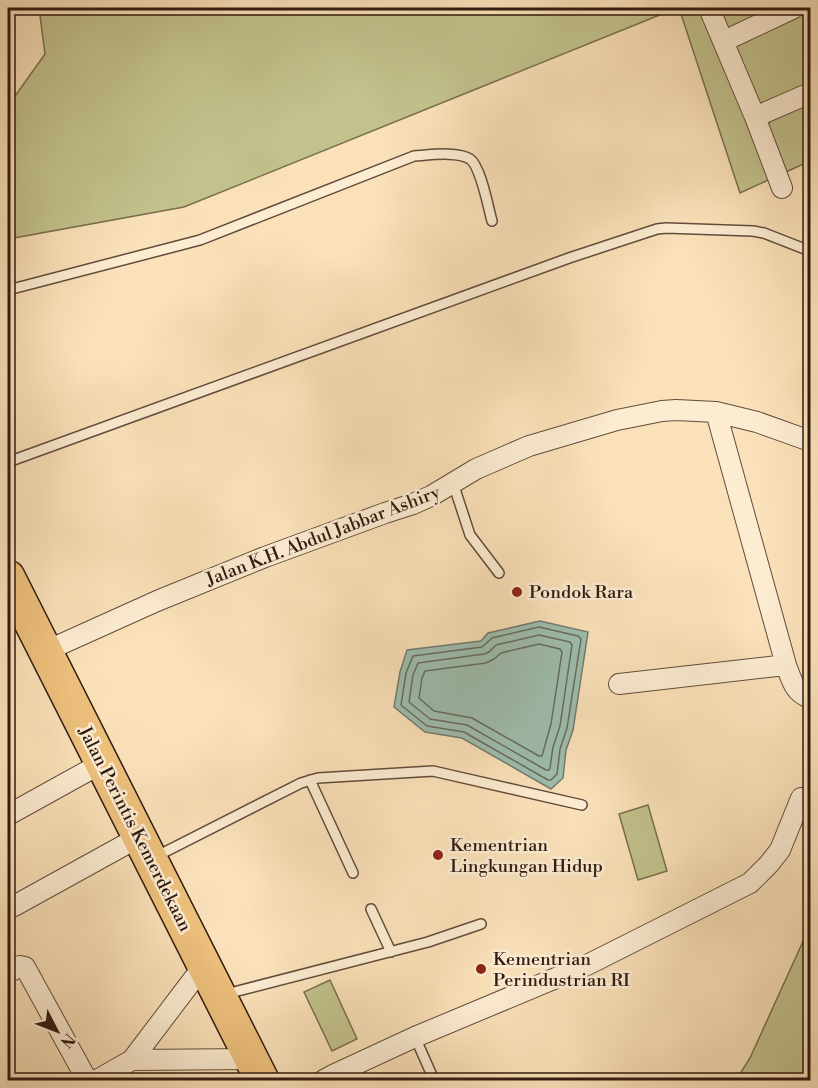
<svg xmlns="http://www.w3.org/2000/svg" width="818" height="1088" font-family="'Libre Bodoni',serif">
<rect width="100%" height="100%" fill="#fae1b9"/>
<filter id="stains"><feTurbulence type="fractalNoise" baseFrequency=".00333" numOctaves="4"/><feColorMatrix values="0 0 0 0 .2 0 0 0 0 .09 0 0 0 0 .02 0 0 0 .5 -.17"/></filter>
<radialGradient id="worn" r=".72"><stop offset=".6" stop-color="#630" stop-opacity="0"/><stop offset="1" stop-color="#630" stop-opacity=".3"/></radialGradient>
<!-- green -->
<path fill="#c2c28c" stroke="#796e4e" stroke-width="1.5" d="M39,8H677L184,207L8,239V106L45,54Z
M679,8H810V161L740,193Z
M648,805L667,871L638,880L619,814Z
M810,926V1080H736L750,1058Z
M330,980L357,1039L332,1051L304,992Z"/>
<!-- water -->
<path fill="#9ebeaf" stroke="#727c70" stroke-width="1.5" d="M540,621L588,632L573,730L566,750L563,778L551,789L462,738L425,732L394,707L400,672L407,650L481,641L488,633Z"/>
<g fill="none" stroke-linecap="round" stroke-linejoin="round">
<!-- shore -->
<path stroke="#676c60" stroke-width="1.5" d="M539,627L578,636L581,639L567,728L560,749L557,774L551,780H548L464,732L427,726L401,705L406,673L413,656L482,647L492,638Z
M539,635L570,642L572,645L560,726L553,747L550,768L549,770H546L467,725L430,719L409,702L413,675L418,663L484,654L489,652L496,645Z
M539,644L560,649L562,652L551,724L542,756H539L472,718L434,711L419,698L422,678L425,671L486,663L494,659L501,653Z"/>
<!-- lane casing -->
<g stroke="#624c3b" stroke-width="12">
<path id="lane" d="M8,290L200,240L414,156C429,155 458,151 470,159C481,167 488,207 492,221
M8,462L569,258L657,229L666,228L753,231L764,233L810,251
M453,483L470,535L499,573
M310,780L353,873
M155,857L301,783L318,778L433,771L582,805
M371,909L391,952
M226,994L428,942L481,924
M415,1037L434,1080"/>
</g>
<!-- street casing -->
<g stroke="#624c3b" stroke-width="22">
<path id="street" d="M709,8L755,117L782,188
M724,41L794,8
M755,117L810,93
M46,651L157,601L265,557L385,513L413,504L431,496L476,469L529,446L617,420L662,411L676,410L716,412L757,422L810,441
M786,665C792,681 794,692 810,698
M619,684L786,665L716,412
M8,815L102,763
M14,906L139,837
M8,973L20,966L25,967L87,1080
M132,1060L251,1059
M97,1080L132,1060L204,965
M324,1080L335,1074L415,1037L587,965L750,883L769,864L780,850L801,798"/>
</g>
<!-- highway casing -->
<g stroke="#301a11" stroke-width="36">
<path id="highway" d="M8,577L262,1080"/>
</g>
<!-- lane -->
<use href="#lane" stroke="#fcecd2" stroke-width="9"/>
<!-- street -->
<use href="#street" stroke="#fcecd2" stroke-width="20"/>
<!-- highway -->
<use href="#highway" stroke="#edc07c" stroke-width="33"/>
</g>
<!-- markers -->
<g fill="#8f2418" stroke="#fcecd2" stroke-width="2">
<circle cx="517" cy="592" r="6"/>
<circle cx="438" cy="855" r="6"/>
<circle cx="481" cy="969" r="6"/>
</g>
<g text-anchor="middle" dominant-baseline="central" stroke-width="5" stroke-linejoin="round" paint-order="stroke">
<!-- street labels -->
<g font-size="18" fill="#301a11" stroke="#fcecd2">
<text transform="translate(323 536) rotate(-21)">Jalan K.H. Abdul Jabbar Ashiry</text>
<text transform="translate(135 829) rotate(63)">Jalan Perintis Kemerdekaan</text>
</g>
<!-- poi labels -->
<g font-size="18" fill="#301a11" stroke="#fcecd2" text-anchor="start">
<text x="529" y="592">Pondok Rara</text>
<text x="450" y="845">Kementrian<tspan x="450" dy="21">Lingkungan Hidup</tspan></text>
<text x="493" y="959">Kementrian<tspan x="493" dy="21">Perindustrian RI</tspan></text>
</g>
</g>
<!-- margin -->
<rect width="818" height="1088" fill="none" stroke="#fae1b9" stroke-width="30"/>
<rect x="9" y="9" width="800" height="1070" fill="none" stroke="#301a11" stroke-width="3"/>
<rect x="15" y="15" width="788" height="1058" fill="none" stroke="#301a11" stroke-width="1.5"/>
<!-- north arrow -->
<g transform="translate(57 1031) rotate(132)" stroke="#fcecd2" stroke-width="4.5" paint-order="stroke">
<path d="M0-4.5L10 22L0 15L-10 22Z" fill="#301a11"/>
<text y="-9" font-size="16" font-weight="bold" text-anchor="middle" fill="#301a11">N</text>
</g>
<rect width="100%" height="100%" filter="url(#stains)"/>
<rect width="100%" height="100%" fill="url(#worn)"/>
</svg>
